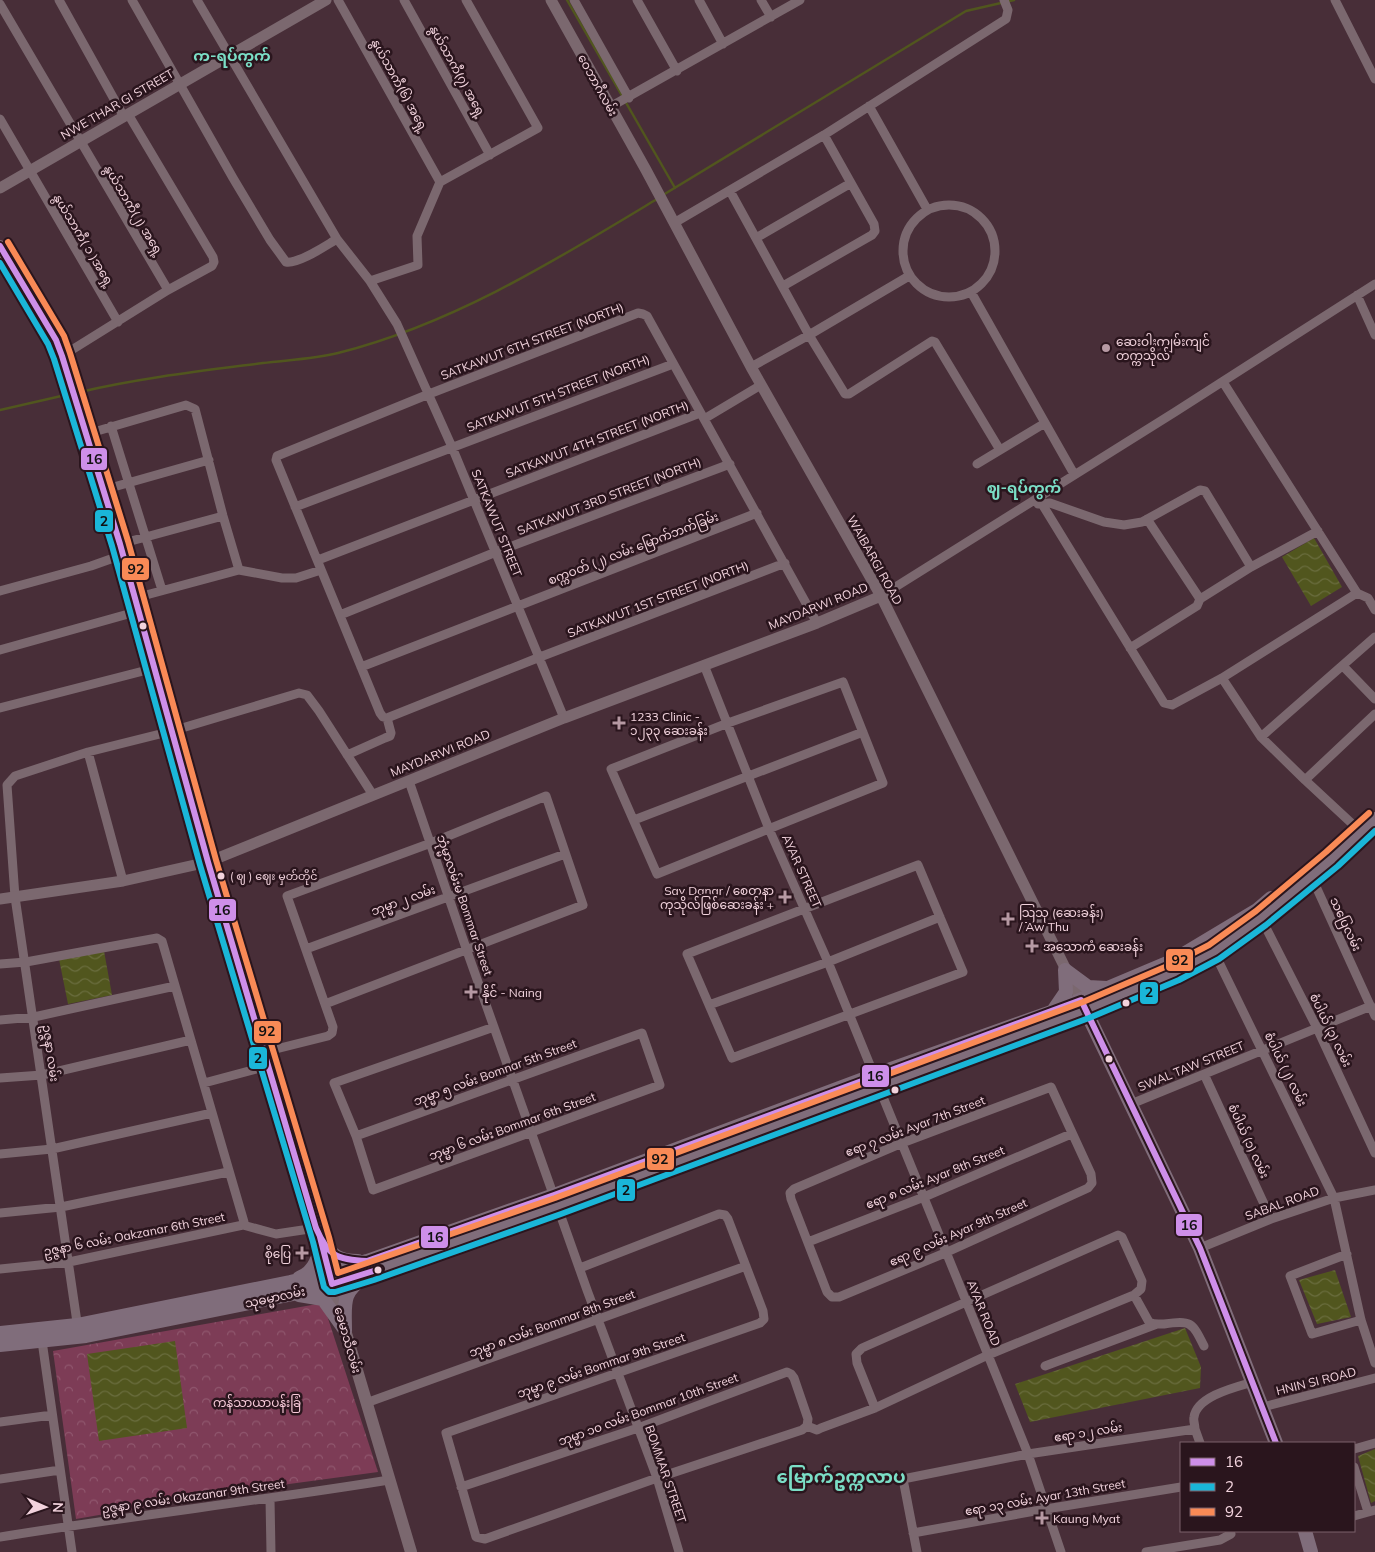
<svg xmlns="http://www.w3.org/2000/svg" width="1375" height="1552" font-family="Mulish,'Noto Sans Myanmar',sans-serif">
<defs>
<pattern id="forest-crowns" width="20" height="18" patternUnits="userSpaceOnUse" patternTransform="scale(1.25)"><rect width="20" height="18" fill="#7d3c56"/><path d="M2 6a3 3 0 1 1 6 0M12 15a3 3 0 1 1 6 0" fill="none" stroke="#90576e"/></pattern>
<pattern id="water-waves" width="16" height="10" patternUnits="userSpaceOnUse" patternTransform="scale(1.25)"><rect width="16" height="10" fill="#51561e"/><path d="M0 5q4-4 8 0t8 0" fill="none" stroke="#6a6d3e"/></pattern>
</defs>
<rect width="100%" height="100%" fill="#482e38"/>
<!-- forest -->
<path fill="url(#forest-crowns)" d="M323,1303L378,1472L231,1492L76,1519L53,1351Z"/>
<!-- water -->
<path fill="url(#water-waves)" d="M1314,538L1342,587L1311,606L1282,557Z
M104,951L112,995L68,1004L59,959Z
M1335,1270L1351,1317L1317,1324L1299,1280Z
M1185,1328L1201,1367L1200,1388L1030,1422L1015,1384Z
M175,1341L187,1428L99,1441L87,1354Z
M1375,1449V1501L1371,1503L1358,1456Z"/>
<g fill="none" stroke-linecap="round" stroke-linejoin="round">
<!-- stream -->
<path stroke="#51561e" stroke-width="2.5" d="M567,0L675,188
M663,195L966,11L1014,0
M80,392C140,378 201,371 263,363C287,360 314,359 338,353C453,324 556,260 657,199
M0,410L70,394"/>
<!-- minor -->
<path stroke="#7b686f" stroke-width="9" d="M59,0L124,117
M132,0L233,178L270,240L286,262C299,264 325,246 337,239
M197,0L337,239L370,281L397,324L452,447L564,718
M338,0L440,182
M404,0L490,155
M574,0L629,98
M637,0L677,71
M699,0L723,44
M761,0L771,17
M1335,0L1375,79
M0,4L168,290
M869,106L927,209
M610,107L800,0
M0,119L118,322
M730,191L809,335L845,394H849L932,341L935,342L1000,450
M903 251a46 46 0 1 1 92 0a46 46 0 1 1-92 0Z
M674,223L824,135L1006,19L1008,10L1004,0
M756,238L851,183
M370,281L418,265L417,236L440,182L538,128L466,0
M783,286L872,235L875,231L874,224L824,135
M971,292L1074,474
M1357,295L1375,335
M62,356L168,290L212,266L214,262L213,257L128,114
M751,367L809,335L909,276
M704,419L761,385
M111,426L162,590
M87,434L186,405L195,409L223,516L239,570
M977,464L1045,423
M103,490L209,460
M1038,504L1050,503L1104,522L1124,525L1142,522L1200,490L1205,491L1251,567
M1042,504L1164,703L1172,705L1222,678L1357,593L1223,382
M295,507L673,364
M1147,519L1200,599
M120,544L223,516
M318,560L700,413
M0,591L91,566L122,555
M1357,593L1368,598L1375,610
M881,596L1175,412L1375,284
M135,598L239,570L282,578H296L321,570
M340,615L496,552L730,464
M1130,648L1197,606L1200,599L1251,567L1318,531
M0,650L139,611
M704,665L769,829L828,962L988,1355L1028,1454L1061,1552
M1343,666L1375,699
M361,667L757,513
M1222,678L1261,737L1305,780L1361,832
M843,682L883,783L657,874L611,769L728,723Z
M0,708L155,668
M387,718L540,657L785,563
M1261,737L1375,637
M88,752L123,881
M347,755L385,738L390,736L391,733L387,718L383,717L380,713L276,460L277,456L429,394L638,313L643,314L647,316L817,623
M1305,780L1375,714
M409,781L467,951L587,1290L657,1478L679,1552
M634,820L863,732
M918,865L963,972L732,1058L687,954Z
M1308,869L1375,1016
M1261,918L1317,1028L1375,1153
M306,949L565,854
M1214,952L1334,1198L1361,1320L1375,1363
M0,964L26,962L157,938L162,941L244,1222L243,1225
M709,1005L828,962L940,917
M0,1020L34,1017L175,986
M264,1052L328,1036L332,1033L333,1027L287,896L431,843L546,796L583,905L325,1004
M1204,1074L1271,1219
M0,1078L42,1075L191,1040
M204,1083L268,1066
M1051,1087L1091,1174L1092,1183L1088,1188L945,1253L839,1297H832L827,1292L791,1199L790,1193L794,1189L902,1143Z
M1131,1104L1371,1006
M356,1136L642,1033L660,1085L373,1190L356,1136L334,1083L494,1027
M0,1154L52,1149L212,1113
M0,1213L61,1207L228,1172
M243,1225L276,1234L316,1228
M808,1242L924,1197L1071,1134
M1200,1248L1271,1219L1334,1198L1375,1190
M1347,1254L1290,1276L1312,1334L1361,1320
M580,1268L719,1214L725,1215L728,1219L763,1311L764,1319L760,1323L446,1433L476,1537L485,1539L657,1478L802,1430L807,1426
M0,1269L69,1262L243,1225
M1134,1295L1149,1322C1154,1325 1158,1324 1164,1324C1191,1320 1192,1322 1204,1346
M78,1329L15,897L7,785L15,776L88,752L172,731L299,693L307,695L319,711L373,795
M42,1341L72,1552
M1045,1366L1157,1324
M366,1403L746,1266
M1263,1407L1375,1378
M0,1422L52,1415
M807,1426L817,1430L821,1428L875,1408L988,1355L1134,1295L1141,1289L1142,1281L1122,1237L1118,1235L862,1348L856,1354L857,1363L875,1408
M1195,1429L1200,1443
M1354,1449L1375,1443
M1354,1467L1368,1512
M0,1479L60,1470
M461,1487L638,1428L787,1372L791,1374L794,1378L808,1419L807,1426
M270,1499L271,1552
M1354,1516L1375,1510
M913,1533L1046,1509L1181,1487
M0,1537C129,1516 259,1501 389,1480
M917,1552L903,1479L1028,1454L1195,1429C1195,1425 1193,1420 1194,1417C1197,1396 1236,1387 1253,1382
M1146,1552L1220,1540L1231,1534L1230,1531"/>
<!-- tertiary -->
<path stroke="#7b686f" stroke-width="11" d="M551,0L646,170L751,367L881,596L1081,1000
M0,188L326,0
M0,899L123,881L208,862L564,718L817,623L881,596"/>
<!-- secondary -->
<path stroke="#7b686f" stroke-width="12" d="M0,246L56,340L62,356L120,544L208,862L321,1240L345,1330L411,1552"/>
<!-- primary -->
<path stroke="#806d7b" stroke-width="14" d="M1065,970L1088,987L1107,988
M1082,1003L1200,1248L1276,1443
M1053,1011L1066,992L1065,970
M321,1240C332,1256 339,1261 358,1261
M299,1278C316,1271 319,1256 321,1240
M299,1295L323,1299L345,1330
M345,1330C345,1303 341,1293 365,1277
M0,1333L77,1325L290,1282L329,1273L367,1261L554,1195L874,1075L1051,1012L1172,961L1257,910L1271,898
M0,1345L86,1336L293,1294L371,1272L558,1206L1086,1010L1176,972L1214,952L1261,918L1332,859L1375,819
M1305,1531L1311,1552"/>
<!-- bus-1 casing -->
<g stroke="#2a151d" stroke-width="10">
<path id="bus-1" d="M0,246L56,340L62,356L120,544L208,862L316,1228C328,1256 337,1260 367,1261L554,1195L1081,1000L1200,1248L1276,1443
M320,1237L332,1284L380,1269"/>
</g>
<!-- bus-2 casing -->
<g stroke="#2a151d" stroke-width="10">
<path id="bus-2" d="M0,263L48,344L54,359L112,546L200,865L313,1242L324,1287L329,1292H335L374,1280L561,1214L1089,1018L1179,980L1219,959L1266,925L1338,866L1375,831"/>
</g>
<!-- bus-3 casing -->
<g stroke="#2a151d" stroke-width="10">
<path id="bus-3" d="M8,242L64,336L70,353L128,541L216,860L329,1237L338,1273L555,1198L1083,1002L1172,964L1209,945L1256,911L1326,852L1369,813"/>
</g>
<!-- bus-1 -->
<use href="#bus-1" stroke="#ce8fe9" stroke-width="6"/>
<!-- bus-2 -->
<use href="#bus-2" stroke="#1ab6d8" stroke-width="6"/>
<!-- bus-3 -->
<use href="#bus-3" stroke="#f98a56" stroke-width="6"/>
</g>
<!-- markers -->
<g fill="#b699a3" stroke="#2a151d" stroke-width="2">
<circle cx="1106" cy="348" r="5"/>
<path d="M616.5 715.5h5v5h5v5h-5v5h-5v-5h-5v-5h5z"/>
<path d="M782.5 889.5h5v5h5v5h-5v5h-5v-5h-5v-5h5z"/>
<path d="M1005.5 911.5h5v5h5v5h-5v5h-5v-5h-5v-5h5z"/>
<path d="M1029.5 938.5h5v5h5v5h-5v5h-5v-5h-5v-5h5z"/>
<path d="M468.5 984.5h5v5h5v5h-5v5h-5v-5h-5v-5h5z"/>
<path d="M299.5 1245.5h5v5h5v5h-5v5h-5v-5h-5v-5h5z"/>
<path d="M1039.5 1510.5h5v5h5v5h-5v5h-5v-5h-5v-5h5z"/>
</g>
<g fill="#f2d3dd" stroke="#2a151d" stroke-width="2">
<circle cx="143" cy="626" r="4.5"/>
<circle cx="221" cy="876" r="4.5"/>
<circle cx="1126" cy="1003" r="4.5"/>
<circle cx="1109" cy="1059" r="4.5"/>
<circle cx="895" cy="1090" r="4.5"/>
<circle cx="378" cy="1270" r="4.5"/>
</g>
<g text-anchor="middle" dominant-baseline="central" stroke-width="5" stroke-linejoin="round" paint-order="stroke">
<!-- bus labels -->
<g font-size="11" fill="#f2d3dd" stroke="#2a151d" text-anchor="start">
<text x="230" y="876">( ဈ ) ဈေး မှတ်တိုင်</text>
</g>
<!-- street labels -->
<g font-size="12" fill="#f2d3dd" stroke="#2a151d">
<text transform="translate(458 71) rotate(61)">နွယ်သာကီ(၇) အရှေ့</text>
<text transform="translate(400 85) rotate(61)">နွယ်သာကီ(၆) အရှေ့</text>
<text transform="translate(598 85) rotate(61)">ဝေဘာဂီလမ်း</text>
<text transform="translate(117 104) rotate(-30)">NWE THAR GI STREET</text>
<text transform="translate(134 210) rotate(59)">နွယ်သာကီ(၂) အရှေ့</text>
<text transform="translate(84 240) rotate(59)">နွယ်သာကီ( ၁ )အရှေ့</text>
<text transform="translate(532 341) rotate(-21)">SATKAWUT 6TH STREET (NORTH)</text>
<text transform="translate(558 393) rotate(-21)">SATKAWUT 5TH STREET (NORTH)</text>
<text transform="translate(597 439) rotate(-21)">SATKAWUT 4TH STREET (NORTH)</text>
<text transform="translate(609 496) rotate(-21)">SATKAWUT 3RD STREET (NORTH)</text>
<text transform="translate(497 523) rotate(68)">SATKAWUT STREET</text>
<text transform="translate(633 548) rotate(-21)">စက္ကဝတ် (၂) လမ်း မြောက်ဘက်ခြမ်း</text>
<text transform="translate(875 560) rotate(61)">WAIBARGI ROAD</text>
<text transform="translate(658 599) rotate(-21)">SATKAWUT 1ST STREET (NORTH)</text>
<text transform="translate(818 606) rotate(-22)">MAYDARWI ROAD</text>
<text transform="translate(440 753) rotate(-22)">MAYDARWI ROAD</text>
<text transform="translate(802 871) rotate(66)">AYAR STREET</text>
<text transform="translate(403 900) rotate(-20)">ဘုမ္မာ ၂ လမ်း</text>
<text transform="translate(465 905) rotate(71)">ဘုံမ္မာလမ်းမ Bommar Street</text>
<text transform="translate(1346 924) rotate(65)">သပြေလမ်း</text>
<text transform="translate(1331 1030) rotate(64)">စံပါယ် (၃) လမ်း</text>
<text transform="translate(51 1053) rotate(82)">ဥဇ္ဇနာ လမ်း</text>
<text transform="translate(1191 1066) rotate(-22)">SWAL TAW STREET</text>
<text transform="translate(1286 1069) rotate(64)">စံပါယ် (၂) လမ်း</text>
<text transform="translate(495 1072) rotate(-20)">ဘုမ္မာ ၅ လမ်း Bomnar 5th Street</text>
<text transform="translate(512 1126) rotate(-20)">ဘုမ္မာ ၆ လမ်း Bommar 6th Street</text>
<text transform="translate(915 1126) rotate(-21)">ဧရာ ၇ လမ်း Ayar 7th Street</text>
<text transform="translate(1249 1141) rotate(65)">စံပါယ် (၁) လမ်း</text>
<text transform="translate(935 1177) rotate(-22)">ဧရာ ၈ လမ်း Ayar 8th Street</text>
<text transform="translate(1282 1203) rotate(-20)">SABAL ROAD</text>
<text transform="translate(958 1232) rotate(-24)">ဧရာ ၉ လမ်း Ayar 9th Street</text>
<text transform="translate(134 1234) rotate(-11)">ဥဇ္ဇနာ ၆ လမ်း Oakzanar 6th Street</text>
<text transform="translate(275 1297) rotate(-12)">သုဓမ္မာလမ်း</text>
<text transform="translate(984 1313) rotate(68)">AYAR ROAD</text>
<text transform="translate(552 1323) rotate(-20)">ဘုမ္မာ ၈ လမ်း Bommar 8th Street</text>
<text transform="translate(348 1340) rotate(74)">ခေမာသီလမ်း</text>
<text transform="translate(601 1365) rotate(-19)">ဘုမ္မာ ၉ လမ်း Bommar 9th Street</text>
<text transform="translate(1316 1381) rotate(-14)">HNIN SI ROAD</text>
<text transform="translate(648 1409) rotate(-20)">ဘုမ္မာ ၁၀ လမ်း Bommar 10th Street</text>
<text transform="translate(1088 1432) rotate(-9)">ဧရာ ၁၂ လမ်း</text>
<text transform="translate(666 1474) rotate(71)">BOMMAR STREET</text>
<text transform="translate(193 1496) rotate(-8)">ဥဇ္ဇနာ ၉ လမ်း Okazanar 9th Street</text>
<text transform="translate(1045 1497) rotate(-10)">ဧရာ ၁၃ လမ်း Ayar 13th Street</text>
</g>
<!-- poi labels -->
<g font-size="12" fill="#f2d3dd" stroke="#2a151d" text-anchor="start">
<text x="1116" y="341">ဆေးဝါးကျွမ်းကျင်<tspan x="1116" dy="14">တက္ကသိုလ်</tspan></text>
<text x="630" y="716">1233 Clinic -<tspan x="630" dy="14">၁၂၃၃ ဆေးခန်း</tspan></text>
<text x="774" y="890" text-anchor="end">Say Danar / စေတနာ<tspan x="774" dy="14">ကုသိုလ်ဖြစ်ဆေးခန်း +</tspan></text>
<text x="1019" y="912">သြသု (ဆေးခန်း)<tspan x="1019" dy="14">/ Aw Thu</tspan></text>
<text x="1043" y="946">အသောကံ ဆေးခန်း</text>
<text x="482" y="992">နိုင် - Naing</text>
<text x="291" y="1253" text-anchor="end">စိုပြေ</text>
<text x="1053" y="1518">Kaung Myat</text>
</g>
<!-- park labels -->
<g font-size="12" fill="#f8cbda" stroke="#2a151d">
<text x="257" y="1402">ကန်သာယာပန်းခြံ</text>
</g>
<!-- quarter labels -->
<g font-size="15" font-weight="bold" fill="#7bdec6" stroke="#2a151d">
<text x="232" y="55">က-ရပ်ကွက်</text>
<text x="1024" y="487">ဈ-ရပ်ကွက်</text>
</g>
<!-- district labels -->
<g font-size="18" font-weight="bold" fill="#7bdec6" stroke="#2a151d">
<text x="841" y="1476">မြောက်‌ဥက္ကလာပ</text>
</g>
</g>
<g stroke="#2a151d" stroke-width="2">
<rect x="80" y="447" width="28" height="24" rx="5" fill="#ce8fe9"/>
<rect x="94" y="509" width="20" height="24" rx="5" fill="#1ab6d8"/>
<rect x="121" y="557" width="29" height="24" rx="5" fill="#f98a56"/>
<rect x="208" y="898" width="29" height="24" rx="5" fill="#ce8fe9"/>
<rect x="1165" y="948" width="29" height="24" rx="5" fill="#f98a56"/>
<rect x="1139" y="981" width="20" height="24" rx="5" fill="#1ab6d8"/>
<rect x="253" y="1020" width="29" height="24" rx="5" fill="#f98a56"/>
<rect x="248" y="1046" width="20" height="24" rx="5" fill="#1ab6d8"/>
<rect x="861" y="1064" width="29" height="24" rx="5" fill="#ce8fe9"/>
<rect x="646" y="1147" width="29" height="24" rx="5" fill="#f98a56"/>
<rect x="616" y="1178" width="20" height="24" rx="5" fill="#1ab6d8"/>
<rect x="1175" y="1213" width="28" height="24" rx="5" fill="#ce8fe9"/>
<rect x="420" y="1225" width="29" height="24" rx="5" fill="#ce8fe9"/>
</g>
<g font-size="14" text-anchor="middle" font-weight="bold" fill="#111">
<text x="94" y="464">16</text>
<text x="104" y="526">2</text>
<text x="136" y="574">92</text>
<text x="222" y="915">16</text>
<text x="1180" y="965">92</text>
<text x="1149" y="997">2</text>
<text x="267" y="1036">92</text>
<text x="258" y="1063">2</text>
<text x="875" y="1081">16</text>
<text x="660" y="1164">92</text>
<text x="626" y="1195">2</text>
<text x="1189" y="1230">16</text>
<text x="435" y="1242">16</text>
</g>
<!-- legend -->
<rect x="1180" y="1442" width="175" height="90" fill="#2a151d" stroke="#7a616a"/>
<rect x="1190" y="1458" width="25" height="8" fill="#ce8fe9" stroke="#7a616a"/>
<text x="1225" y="1467" font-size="15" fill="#f2d3dd">16</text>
<rect x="1190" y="1483" width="25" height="8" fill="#1ab6d8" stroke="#7a616a"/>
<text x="1225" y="1492" font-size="15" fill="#f2d3dd">2</text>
<rect x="1190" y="1508" width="25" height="8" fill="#f98a56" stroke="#7a616a"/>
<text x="1225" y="1517" font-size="15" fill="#f2d3dd">92</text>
<!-- north arrow -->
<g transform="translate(45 1507) rotate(92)" stroke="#2a151d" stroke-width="4" paint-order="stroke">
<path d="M0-4L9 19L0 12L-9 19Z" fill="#f2d3dd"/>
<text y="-8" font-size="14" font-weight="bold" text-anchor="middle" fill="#f2d3dd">N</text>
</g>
</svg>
